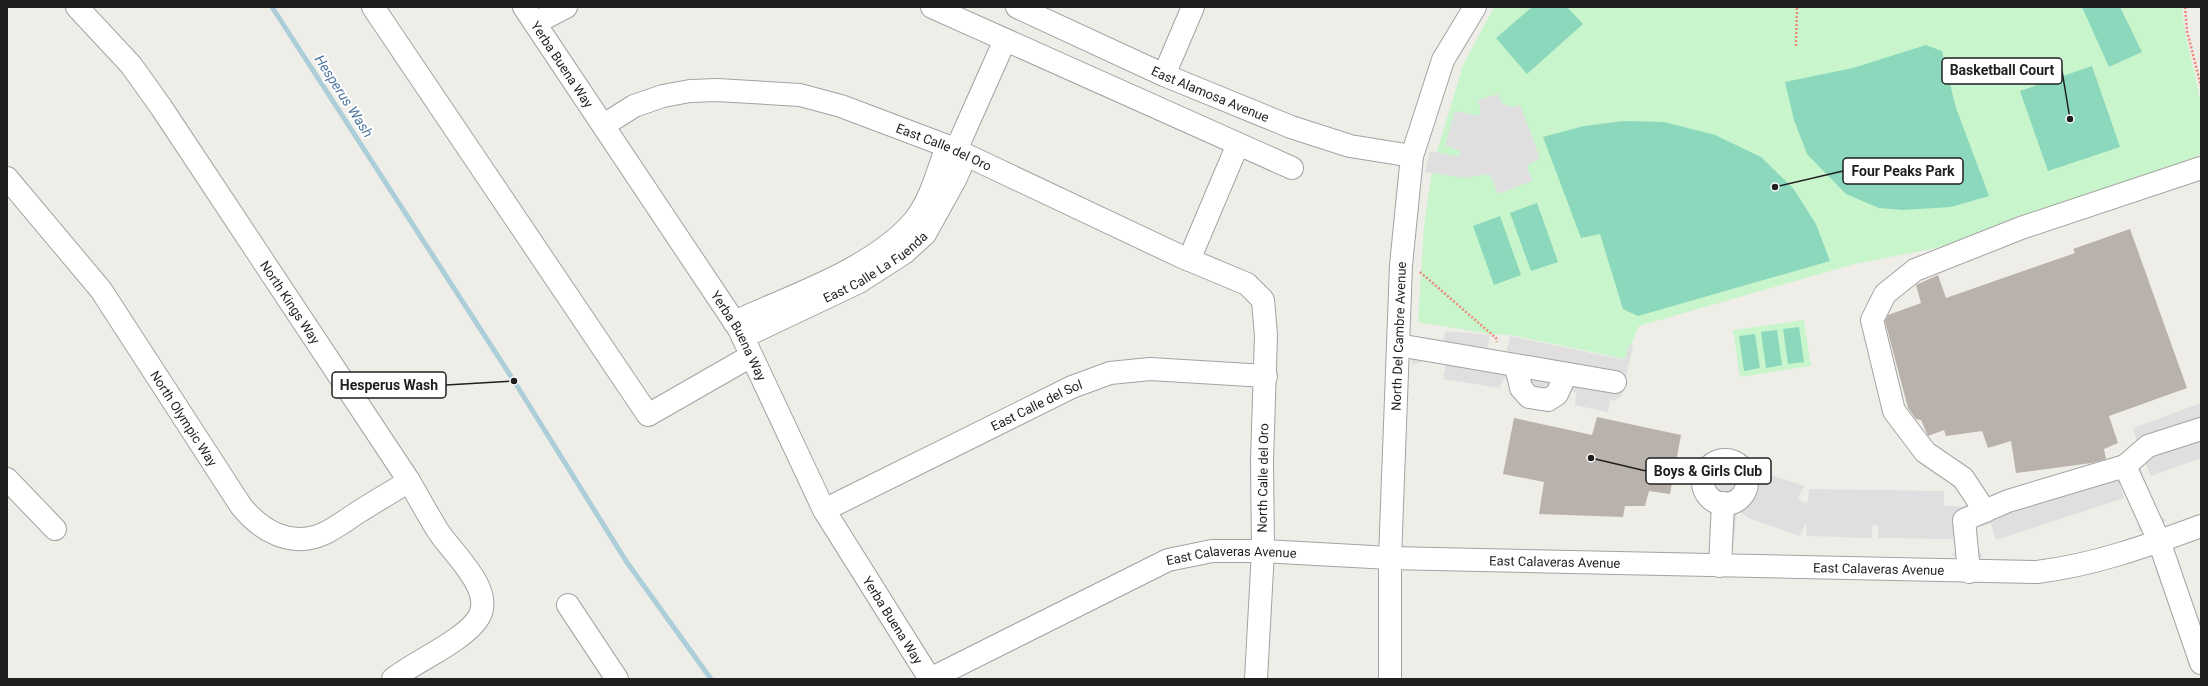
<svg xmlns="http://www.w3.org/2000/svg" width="2208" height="686" font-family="Roboto,sans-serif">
<rect width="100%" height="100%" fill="#efede7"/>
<!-- park -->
<path fill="#c8f5cc" d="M1494,7H2182C2184,42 2198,75 2201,110C2202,124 2201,140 2201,154L2181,165L1951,245L1854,264L1639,326L1625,359L1511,335L1490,334L1418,322L1424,225L1433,165L1463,65Z
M1804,320L1811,366L1740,377L1733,330Z"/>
<!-- pitch -->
<path fill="#8bd8bc" d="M1532,7H1567L1583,24L1527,74L1496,38Z
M2082,7H2120L2142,52L2109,67Z
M1926,45L1942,51L1956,108L1989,196L1951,207L1903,210L1879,208L1846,194L1807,154L1794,120L1785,82L1853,68Z
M2092,66L2120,147L2048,171L2020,91Z
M1624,121L1664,122L1715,135L1761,157L1793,188L1816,224L1830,261L1638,316L1623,309L1600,234L1581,238L1543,137L1584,126Z
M1537,203L1558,262L1531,271L1510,213Z
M1500,216L1521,275L1494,285L1473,226Z
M1799,327L1804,362L1788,364L1783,329Z
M1777,330L1782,365L1766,368L1761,332Z
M1755,334L1760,368L1744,371L1739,336Z"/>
<!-- parking -->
<path fill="#dfdfdf" d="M1498,94L1502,103L1505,105L1514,107L1520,105L1540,158L1527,166L1532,181L1498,194L1491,176L1488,174L1466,178L1425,172L1430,151L1455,156L1460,155V151L1445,145L1455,111L1478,116L1481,112L1478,100Z
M1445,331L1490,335L1487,350L1506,354L1510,336L1625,360L1629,345H1633L1622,395L1614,401L1610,399L1608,412L1575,405L1576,392L1569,391L1558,400L1510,374L1502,381L1500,388L1443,379L1446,364L1424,361L1412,365L1413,336L1443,342Z
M2201,403V458L2151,476L2145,463L2140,466L2156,512L2167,521L2138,532L2139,521L2121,483L2120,486L2124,498L1996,540L1991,524L1976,527L1977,547L1983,557L1951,556L1956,551L1960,539L1878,538V526L1876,524L1872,526V538L1807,536L1806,522L1800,536L1748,518L1737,510L1734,540L1712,539V511L1699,501L1692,479L1698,462L1704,455L1723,450L1741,455L1753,469L1804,486L1798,499L1805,503L1808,501L1809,490L1811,489L1944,491V506L1961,507L2007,489L2050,476L2088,472L2110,464L2137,442L2133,428Z"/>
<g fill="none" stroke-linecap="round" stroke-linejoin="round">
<!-- stream -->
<path stroke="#abced9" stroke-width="5" d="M272,7L514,381L626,561L711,679"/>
</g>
<!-- building -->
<path fill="#b9b2ac" d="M2130,229L2187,388L2109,416L2118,443L2104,449L2106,459L2092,463L2016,473L2011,441L1988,448L1982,431L1946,436L1944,430L1928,436L1921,420L1916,419L1908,408L1885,321L1888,315L1921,303L1916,285L1938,275L1946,298L2075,253L2073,249Z
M1597,417L1681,435L1670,494L1649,491L1645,506H1625L1623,517L1539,514L1544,482L1503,474L1514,418L1592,435Z"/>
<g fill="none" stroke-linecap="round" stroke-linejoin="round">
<!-- minor casing -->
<g stroke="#a3a3a3" stroke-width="24">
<g id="minor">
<path id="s1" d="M77,7L131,65L161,107L409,481C419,498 428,515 438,531C452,553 498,592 477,620C461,642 416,661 393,679"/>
<path d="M373,7L648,415L751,356"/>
<path id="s2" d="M524,7L739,329L824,510L930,679"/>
<path d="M932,7L1292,168"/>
<path id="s3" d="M1017,7L1164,75L1291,127L1350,146L1412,156"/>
<path d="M535,23L566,7"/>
<path d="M1164,75L1193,7"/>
<path id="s4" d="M604,125L634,106L663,96L690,91L717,90L800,95L841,106L947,146L1180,256L1247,284L1263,300L1266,336L1262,461L1263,551L1256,679"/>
<path d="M956,150L1005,40"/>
<path id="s5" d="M7,178L101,290L241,506C261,531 291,548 323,534C336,528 346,520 357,513C374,502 392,492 409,481"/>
<path d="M1189,260L1238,144"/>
<path d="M734,322C791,296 873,269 914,221C931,200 938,170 947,146"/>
<path id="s6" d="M743,337L859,282L904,253L925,234L955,180L966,155"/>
<path d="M1398,345L1615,382"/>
<path d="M1516,366L1521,388L1529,397L1548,400L1557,394L1566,374"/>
<circle cx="1725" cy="482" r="22"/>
<path d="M2125,466L2148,446L2201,429"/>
<path d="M7,479L55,529"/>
<path id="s7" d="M824,510L1072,387L1110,373L1150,369L1266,376"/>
<path d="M1985,511L1963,478L1925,452L1894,411L1872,320L1885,294L1915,270L2021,228L2201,168"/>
<path d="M1720,566L1723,503"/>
<path d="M1969,572L1964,520L2008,501L2125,466L2159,541L2201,663"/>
<path d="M568,605L617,679"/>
<path id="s8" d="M930,679L1168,560L1212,551H1263L1390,558L2037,572C2094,565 2147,546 2201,526"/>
<path id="s9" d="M1390,679V558L1401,265L1412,156L1443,60L1475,7"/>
</g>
</g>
<!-- path -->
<path stroke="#ef8778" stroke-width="2.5" stroke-dasharray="2 2" stroke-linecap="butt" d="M2185,7L2187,31L2201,86
M1796,46L1797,7
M1420,272L1496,338L1497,342"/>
<!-- minor -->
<use href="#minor" stroke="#fff" stroke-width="22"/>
</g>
<g text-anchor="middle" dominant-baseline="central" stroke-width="4" stroke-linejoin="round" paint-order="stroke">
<!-- street labels -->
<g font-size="13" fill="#1f1f1f" stroke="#fff">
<text stroke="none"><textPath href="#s2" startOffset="69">Yerba Buena Way</textPath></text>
<text stroke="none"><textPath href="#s3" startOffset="212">East Alamosa Avenue</textPath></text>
<text stroke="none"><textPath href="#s4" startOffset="357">East Calle del Oro</textPath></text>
<text stroke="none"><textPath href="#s6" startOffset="150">East Calle La Fuenda</textPath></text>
<text stroke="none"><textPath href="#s1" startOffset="365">North Kings Way</textPath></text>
<text stroke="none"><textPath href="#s9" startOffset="343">North Del Cambre Avenue</textPath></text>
<text stroke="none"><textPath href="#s2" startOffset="393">Yerba Buena Way</textPath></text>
<text stroke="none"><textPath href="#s7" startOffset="237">East Calle del Sol</textPath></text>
<text stroke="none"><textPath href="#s5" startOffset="299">North Olympic Way</textPath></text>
<text transform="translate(1263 478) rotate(-89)">North Calle del Oro</text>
<text stroke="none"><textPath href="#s8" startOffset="330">East Calaveras Avenue</textPath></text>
<text stroke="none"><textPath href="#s8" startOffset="654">East Calaveras Avenue</textPath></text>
<text stroke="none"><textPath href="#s8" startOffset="978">East Calaveras Avenue</textPath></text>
<text stroke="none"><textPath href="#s2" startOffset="717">Yerba Buena Way</textPath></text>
</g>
<!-- water labels -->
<g font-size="14" font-style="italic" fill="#5077a0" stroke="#fff">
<text transform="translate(344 96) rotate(57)">Hesperus Wash</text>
</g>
</g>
<!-- callouts -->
<path fill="none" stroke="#1f1f1f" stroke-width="1.5" d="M2070 119L2062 71M1775 187L1843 171M514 381L446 385M1591 458L1646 471"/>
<g fill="#1f1f1f" stroke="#fff" stroke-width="1.5">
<circle cx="2070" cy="119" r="4"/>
<circle cx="1775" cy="187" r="4"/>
<circle cx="514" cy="381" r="4"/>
<circle cx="1591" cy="458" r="4"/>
</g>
<g fill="#fff" stroke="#1f1f1f" stroke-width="1.5">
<rect x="1942" y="58" width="120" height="26" rx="4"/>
<rect x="1843" y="158" width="120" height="26" rx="4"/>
<rect x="332" y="372" width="114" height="26" rx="4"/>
<rect x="1646" y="458" width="125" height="26" rx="4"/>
</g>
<g font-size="14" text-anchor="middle" font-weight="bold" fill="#1f1f1f">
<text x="2002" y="75">Basketball Court</text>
<text x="1903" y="176">Four Peaks Park</text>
<text x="389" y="390">Hesperus Wash</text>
<text x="1708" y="476">Boys &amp; Girls Club</text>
</g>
<!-- border -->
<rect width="2208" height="686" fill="none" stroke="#1f1f1f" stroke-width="16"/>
</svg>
